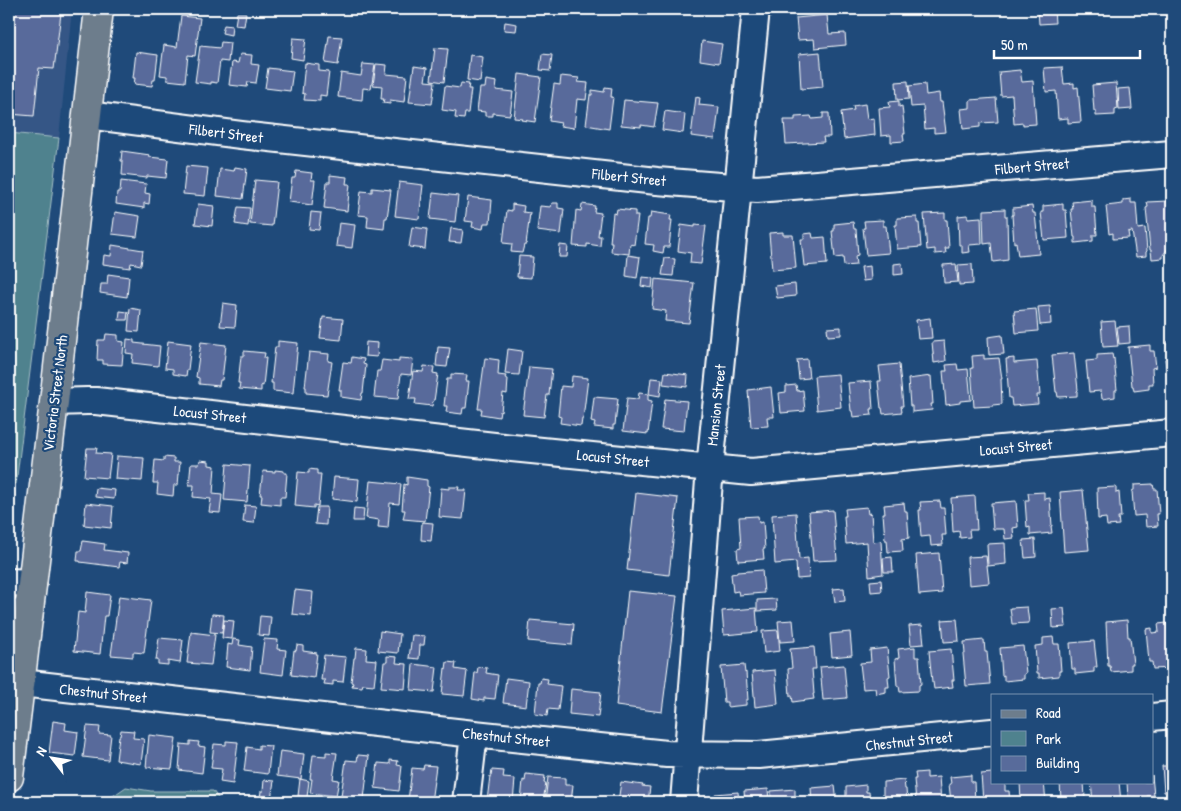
<svg xmlns="http://www.w3.org/2000/svg" width="1181" height="811" font-family="'Patrick Hand',sans-serif">
<rect width="100%" height="100%" fill="#1f4a7a"/>
<filter id="ink" filterUnits="userSpaceOnUse"><feTurbulence type="fractalNoise" baseFrequency=".02" numOctaves="2"/><feDisplacementMap in="SourceGraphic" scale="10" xChannelSelector="R" yChannelSelector="G"/><feConvolveMatrix kernelMatrix="1 2 1 2 8 2 1 2 1" color-interpolation-filters="sRGB"/></filter>
<g filter="url(#ink)">
<!-- built -->
<path fill="#345786" d="M9,9H72L59,138L9,133Z"/>
<!-- green -->
<path fill="#4f828e" stroke="#a7c0c6" d="M9,133L59,138L16,484L9,483Z
M126,787L151,791H213L221,802H104Z"/>
<!-- building -->
<path fill="#586b9b" stroke="#fff" d="M9,9H25L61,13L54,69L39,68L34,116L9,114Z
M1038,9H1054L1055,23L1039,24Z
M237,13H246L244,26L235,25Z
M827,15L829,34L845,33L846,45L815,48L814,39L798,40L796,18Z
M181,16L200,18L195,56L188,55L185,82L167,80V76L160,75L164,45L177,47Z
M505,22L517,24L516,31L504,30Z
M224,25L232,26L231,35L222,33Z
M329,36L342,37L338,65L325,63Z
M293,38L306,39L303,60L291,58Z
M702,41L722,44L719,63L700,60Z
M221,42L230,43L228,62L220,61L217,83L211,82V84L195,82L200,46L220,48Z
M435,48L448,49L444,82L431,80Z
M136,52L158,55L155,80H153L152,86L134,84L135,78H133Z
M820,52L823,87L801,89L799,54Z
M240,54L252,55L251,64L259,65L256,83L248,82L247,87L229,85L232,62L238,63Z
M542,54L552,55L550,71L540,70Z
M470,55L483,57L480,82L467,80Z
M305,63L319,65V71L329,72L326,96L320,95V101L304,100L305,94L302,93Z
M363,64L375,65L371,89L363,88L362,100L338,97L341,73L361,76Z
M376,64L387,65L386,74L407,76L404,102L390,100V104L383,103L384,99H381L382,86L373,85Z
M414,66L427,68L425,81L435,82L432,104L409,102Z
M1062,67L1064,84L1074,83V88L1078,87L1081,122L1068,123V118L1058,119L1056,91L1046,92L1044,68Z
M268,68L293,71L290,91L265,88Z
M1020,70L1022,82L1033,81L1036,124L1023,125V123L1014,124L1012,95L1001,96L999,72Z
M519,74L541,77L535,122L522,120L523,119L514,118Z
M561,76L579,78L578,82L588,83L586,100L577,99L574,128L560,126L561,123L549,121L554,84L560,85Z
M486,80L497,82L496,90L513,92L510,115L493,113V116H485V112L477,111L480,88H485Z
M908,81L909,99L897,100L896,82Z
M461,83L469,84L468,89H471L468,113H465L464,119L455,118L456,112L442,110L445,86L460,88Z
M1116,83L1118,109L1115,110V115L1096,116V111H1094L1092,85Z
M925,84L926,95L939,93L940,102H942L946,132L934,133V128L925,129L923,106L911,107L909,86Z
M605,87L612,88L611,97H613L609,129L586,125L590,95H592V90L604,92Z
M1130,88L1132,109L1119,110L1118,89Z
M696,97L700,98L699,105L719,107L715,139L691,136Z
M996,98L998,122L980,123V127L963,129L961,109L970,108V100Z
M624,100L658,103L654,127L641,125V127L621,125Z
M899,101V107L902,106L905,134H903L904,141L891,142V135L881,136L879,108L890,107L889,102Z
M865,104L867,119L874,118L875,135L844,139L841,112L854,110L853,106Z
M665,111L685,114L683,133L662,130Z
M823,113H829L830,137H823L824,142L786,144L784,120H795V117L811,116L812,119L823,118Z
M122,151L150,155L149,157L168,159L166,178L147,176V178L122,175L123,161H121Z
M186,166L208,168L205,196L183,194Z
M235,167L247,169L243,199L217,196L220,169L234,171Z
M296,171L312,173L311,180H315L312,205L289,202L292,178H295Z
M330,175L347,177L346,184H350L347,211L324,208L327,182H330Z
M255,180L277,182L272,226L250,224Z
M121,181L146,184L145,193L150,194L149,204L144,203V208L116,204L117,192H120Z
M399,182L423,185L419,219L395,216Z
M372,188L391,190L387,218H385L384,229L367,227L368,216L358,215L361,191L372,192Z
M433,193L458,196L455,222L430,219Z
M468,197L492,200L490,223H484L483,229L472,227L473,222L465,221Z
M1131,199V203H1136L1138,229L1145,228L1147,251L1146,252V256L1136,257L1132,231L1128,232L1129,238L1113,239V233L1109,234L1106,206L1123,204V200Z
M1092,200V207H1095L1097,235H1093V241L1075,243V237H1074L1071,209H1073L1072,202Z
M1168,201V206L1172,205V235H1170L1171,242L1169,243V247L1163,255V258L1152,259L1151,250H1150L1146,208L1148,207L1147,202Z
M552,203H558V208L564,209L561,234L537,231L540,206L551,207Z
M198,204L214,206L212,226L195,224Z
M512,204L524,206L523,212L530,213L526,245H524L522,253L511,252L512,244L503,243L507,210L512,211Z
M582,204L595,206L594,212L601,213L598,236H601L600,246L587,244V247L573,246L576,210L581,211Z
M1063,204V210H1066L1068,238L1044,240L1041,212H1043V206Z
M1032,206L1033,213H1035L1039,254L1018,256L1016,242L1014,243L1012,215H1013V208Z
M238,207L250,208L248,226L235,224Z
M617,209L635,211V216H638L634,245L630,244L629,254L611,252L612,242H610L613,213L616,214Z
M1005,209V216H1007L1008,260L993,262L991,243L984,244L983,217H984V210Z
M115,212L140,216L137,237L112,234Z
M311,212L321,213L319,230L309,229Z
M651,212L671,215L670,220H672L669,247H664L663,253L653,251L654,245L645,244L648,218H650Z
M945,213V220H947L949,248H945L946,253L935,254V249L927,250L924,214Z
M967,215L968,218L981,217L982,244L969,245L970,252L962,253V245H959L958,216Z
M917,217V223H919L921,247L897,249L895,225H897V218Z
M883,220V226H886L889,253L866,255L863,228H865L864,221Z
M853,222L854,229H856L858,255L855,256L856,265L844,266L843,257L835,258L832,231H834V224Z
M339,223L355,225L352,248L336,246Z
M681,225L695,227V225L706,226L701,264L690,263L691,253L678,251Z
M412,227L427,229L425,249L409,247Z
M451,228L463,230L461,243L449,242Z
M783,232V235H793L796,268L772,270L769,233Z
M812,233L813,238L825,237L827,264L804,266L801,239H804V234Z
M112,245L143,250L141,265L131,263L130,268L103,264L104,255L111,256Z
M560,245L568,246L567,257H559Z
M628,255L640,257L637,278L626,276Z
M519,256L533,257L531,278L517,277Z
M665,258L675,259L673,276L662,275Z
M902,263L903,274L894,275V264Z
M956,264L958,282L944,283L943,265Z
M972,264L973,284L959,285L958,265Z
M870,266L871,280L863,281L861,267Z
M108,274L129,277L127,297L100,293L101,284H107Z
M642,277L653,278L652,288L641,286Z
M655,279L694,283L689,323L665,321L666,311L652,309Z
M795,284L796,296L777,298L775,286Z
M223,303L237,305L235,327L220,326Z
M1050,306L1051,324L1040,325L1038,307Z
M130,308L141,310L139,332L128,331Z
M1036,309L1038,331L1016,333L1014,311Z
M120,311L128,312L127,320H119Z
M323,317L343,319L341,340L320,338Z
M930,318L932,338L918,339L916,320Z
M1115,321L1118,346L1103,347L1101,322Z
M1129,326L1130,343L1119,344L1117,327Z
M841,327V335L828,336L827,328Z
M106,334L118,335V341L124,342L122,365L103,364V360H97L98,340H105Z
M1002,335L1004,354L989,355L988,337Z
M127,339L134,340V343L160,346L158,366L132,363L133,354L126,353Z
M168,341L191,344L188,370H187L186,376L173,374V369L165,368Z
M278,341L298,343L293,393L273,391V383H271L275,347H278Z
M944,341L946,361L934,363L932,342Z
M1172,341V392H1169L1165,359L1168,358L1167,342Z
M201,342L226,345L222,380H220L219,386L199,384V378L196,377Z
M366,342L378,343L377,357L365,356Z
M1150,345V351H1154L1156,367L1152,368L1153,384H1149V389L1134,391L1133,386H1132L1128,347Z
M438,347L450,348L447,367L436,366Z
M508,349L522,351L519,375L505,374Z
M244,351L265,353L264,358H266L263,386L261,385V391L239,389L240,383H238L241,356H244Z
M309,352L329,354L328,361L332,362L327,395L306,393V387H305Z
M1074,353L1078,390L1077,391V396L1058,397L1057,392H1056L1052,355Z
M1112,354L1113,359L1114,358L1117,390H1115V397L1102,399L1101,391L1089,392L1086,361L1097,360V355Z
M984,355V359L999,358L1002,379H1001L1002,404L993,405V406L974,407L971,368H973L972,356Z
M352,357L364,359L363,364L366,365L363,393H362L361,400L341,397V390H339L343,362L351,363Z
M399,358L413,359L411,375L401,374L398,399L374,397L377,371H380L382,360L399,362Z
M485,358L499,360L498,375L506,376L505,378L508,379L507,394L503,393L501,412L500,411L499,417L481,414L482,409H478Z
M1014,358V363L1037,361L1040,395H1037L1038,404L1012,406L1011,398H1009L1006,359Z
M807,359L809,378L799,379L797,360Z
M899,364L903,406H901L902,412L883,414L882,408H881L878,381H881L879,366Z
M957,364L958,370L968,369L971,400L960,401V403L946,405L943,371H947L946,365Z
M424,366L434,367L433,373L438,374L434,401H433L432,406L415,404L416,399H409L413,371L423,372Z
M529,367L552,369L549,395H547L544,417L523,415Z
M665,372L688,375L687,387L663,384Z
M451,374L467,375L466,381H469L466,408H463L462,414L446,412L447,406H444L447,379H451Z
M838,374L841,407L817,410L814,376Z
M572,376L588,378L583,419H582L581,426L560,423L561,417L558,416L561,386L571,387Z
M931,376L933,404H931L932,410L912,412V406H910L908,379Z
M651,378L662,379L660,396L649,394Z
M871,381L873,409H871L872,415L853,417L852,411H851L848,383Z
M796,385L797,391L803,390L805,411L781,413L779,393L786,392V386Z
M771,387L774,417H767L768,426L751,427L748,390Z
M639,393L648,394V400L652,401L648,434L623,431L627,398L638,399Z
M594,397L618,399L615,425H613V429L594,427L595,423L591,422Z
M665,399L687,401L684,431L661,429Z
M87,448H97L96,453L111,454L108,478L84,476Z
M117,456L144,458L142,481L115,479Z
M164,457L174,458V462H180L178,485H174L173,496L157,494L158,483H153L155,460L164,461Z
M200,460L209,461V465L215,466L213,494L222,495L220,513L209,512L211,499L193,497L194,485H189L191,464H199Z
M227,464L250,466L247,502L224,500Z
M309,469L317,470V474H321L318,506L314,505V508L295,506L298,472L309,473Z
M275,470L284,471V473H287L285,497H280V505L261,503L262,495H260L263,471L275,472Z
M334,477L359,479L357,502L332,499Z
M407,477L427,480V486L429,487L425,521L403,519L405,510H402L404,484L407,485Z
M370,481L401,484L399,504L390,503L388,528L378,527L379,520L366,518Z
M1153,484L1154,489H1157L1159,514H1157L1158,526L1146,527L1145,515L1134,516L1132,491L1134,490V485Z
M449,487H459L458,490H466L463,519L439,517L441,488L449,489Z
M1116,487V493L1119,492L1121,517H1118L1119,525L1107,526L1106,518L1098,519L1097,488Z
M96,488L115,490L114,499L95,497Z
M1083,490L1089,550L1064,552L1060,492Z
M1044,492V499L1050,498L1052,526H1051L1052,533L1030,535V527L1027,528L1025,500H1029L1028,493Z
M636,493L678,498L669,575L627,570Z
M975,496L977,530H969L970,537L960,538L959,531L953,532L951,498Z
M940,501L941,508H944L946,535H942L943,545L931,546L930,536L921,537L919,510H921L920,502Z
M1016,501L1018,527L1013,528L1014,538L1005,539L1004,529H993L991,503Z
M86,503L113,506L111,528L84,525Z
M904,503L905,511H907L909,538L902,539L903,551L888,552L887,540H885L883,513H885L884,505Z
M245,505L256,506L254,523L243,522Z
M317,507H327L326,525L315,524Z
M867,507L868,514L871,513L873,542L881,541L883,574L869,576L867,542L846,544L844,516H846L845,509Z
M354,508L364,509L363,521H353Z
M833,510L837,560L813,561L809,512Z
M796,513L799,559L808,558L809,578L797,579L796,562L775,564L772,515Z
M758,516L759,523L763,522L765,549H763L764,559L738,561L737,549L741,548L739,517Z
M422,522L433,523L431,541L421,540Z
M1035,539L1036,557L1025,558L1023,540Z
M83,541L105,544L104,550L128,553L127,563L120,562L119,567L80,562V561H77L78,551H81Z
M1005,543L1006,564L988,566L987,544Z
M939,553L942,593L919,595L916,555Z
M986,556L989,583L969,585L967,557Z
M892,557L893,572H884L883,558Z
M762,570L764,593L739,595L738,591L733,592L731,574L737,573V572Z
M881,580L882,591L871,592L870,581Z
M844,588L845,601L835,602L833,589Z
M295,590L313,592L311,616L292,614Z
M628,591L677,596L662,712L616,706Z
M87,592L110,595L107,616H104L100,654L74,651L78,612L85,613Z
M119,596L151,600L144,653L133,652V657L111,655Z
M776,599L777,610L757,611V600Z
M1027,607L1029,623L1012,624L1010,608Z
M756,608L758,632L724,635L722,611Z
M1064,608L1066,627L1053,628L1052,609Z
M212,614L224,615L222,633L210,632Z
M260,616L271,617L269,636L258,635Z
M957,619L959,641L944,642L942,620Z
M224,620L234,621L232,639L222,638Z
M530,620L574,624L572,645L528,641Z
M793,620L795,641L780,642L778,621Z
M1127,620L1128,637H1130L1133,664H1131V670L1111,672L1110,666H1108L1106,622Z
M1167,623L1168,631H1172V650H1170V657H1172V668L1153,669L1152,662H1149L1146,629L1152,628V633L1159,632L1158,624Z
M922,625L924,644L911,645L909,626Z
M778,630L780,651L764,653L762,631Z
M380,631L400,634L398,653L378,651Z
M191,632L215,635L211,665L187,663Z
M850,632L852,655L832,657L830,634Z
M412,635L425,636L424,645H420L419,659L409,658Z
M1053,637L1054,644H1059L1061,671H1059V676L1039,678V673H1037L1035,646L1043,645V638Z
M159,638L183,640L180,663L168,661V665L158,664V660H156Z
M233,639L240,640L239,645L252,647L250,670L226,667L228,644L232,645Z
M264,639L278,640L277,649L286,650L283,675L260,672Z
M984,640L985,652H987L990,684L966,686L963,654H965L964,642Z
M1094,641L1097,667H1094V672L1075,674V669H1072L1070,643Z
M297,645L303,646V651L317,653L314,678L291,675L294,650L296,651Z
M1023,646L1026,673L1024,674V679L1004,681V675L1002,676L1000,648Z
M814,647L816,669H812L814,694H813L814,699L793,702L792,696H790L788,669L792,668L790,649Z
M915,647V657H919L921,684L919,685V691L900,692L899,686H897L895,659L899,658L898,649Z
M356,648L367,649L366,659L377,660L374,685L363,684L362,687L352,686L353,683L351,682L354,658H355Z
M887,648L890,676L888,677L889,687H886V692L876,694L875,688L863,689L860,663L871,662L870,650Z
M951,649L954,680H952L953,687L934,689L933,682H932L929,651Z
M324,655L346,657L343,682L333,681V685L324,684L325,680H321Z
M387,656L397,657L396,663L407,664L405,689L381,687L384,662H387Z
M447,662L456,663L455,669L467,671L464,696L442,694L445,668L446,669Z
M413,664L437,667L434,692L411,690Z
M744,665L745,673L746,672L748,700H746V705L727,707V702H724L721,667Z
M844,665L847,698L823,700L820,667Z
M478,667L487,668L486,673L498,675L495,699L484,698V701L472,699L475,672L477,673Z
M775,670L778,704L755,707L752,672Z
M506,678L529,681L526,706L503,703Z
M541,678L548,679L547,684L561,686L558,710L548,709L547,716L535,714L538,683H540Z
M571,689L601,692L598,717L569,714Z
M53,721L66,723L65,730L78,732L75,756L49,753Z
M87,726L100,727L99,734L111,735L108,760L83,757Z
M121,730L134,731L133,738L144,739L141,764L116,760L119,736H120Z
M149,735L176,738L172,769L146,767Z
M190,741L199,742L198,746L205,747L202,773L179,770L181,744L190,745Z
M226,741L238,742L233,784L220,782L222,769L211,768L214,744L226,745Z
M259,745L271,746L268,774L244,771L247,747L259,749Z
M280,751L304,754L301,779L277,776Z
M326,752L337,753L333,779L339,780L336,796L310,793L312,779H310L313,755L326,756Z
M358,755L369,756L364,799L341,796L346,760L357,761Z
M390,760L398,761L397,765L402,766L399,791L375,788L378,763L390,764Z
M424,765L436,766L431,802L408,801L412,768L423,769Z
M1162,766H1172V799H1170L1169,792H1164Z
M492,770L504,771L503,778L515,779L513,802L487,801L490,776H491Z
M927,772V778L939,777L941,802H916L914,779H916L915,773Z
M992,773V782H1005V791H1009L1010,802H983L981,774Z
M526,774L545,776L544,783H546L543,802H521L523,780L525,781Z
M971,775V782H974L975,802H951L949,784H951L950,777Z
M1152,775L1154,796H1147L1148,802H1135V797L1128,798L1127,782H1152Z
M548,777L565,778V785H573L571,802H545Z
M300,779L309,781L307,797L298,796Z
M264,780L274,781L271,799L260,798L261,791H263Z
M904,780L905,789H906L907,802H883V782Z
M621,782L643,785L642,786L650,787L648,802H618Z
M1020,782H1044L1046,802H1021Z
M1060,782H1084L1085,798H1080L1081,802H1067V800H1061Z
M1091,782H1119L1121,802H1093Z
M866,785V792H869L870,802H846V787Z
M835,786L837,802H812L811,788Z
M768,789L769,802H745L744,791Z
M795,789V797H797V802H771V791Z
M738,792L739,802H716L715,794Z
M54,799L78,801V802H47V801L54,802Z"/>
<g fill="none" stroke-linecap="round" stroke-linejoin="round">
<!-- minor casing -->
<g stroke="#fff" stroke-width="30">
<path id="minor" d="M87,115L241,135L657,181L757,189L1172,154
M54,402L87,401H96L512,448L751,472L1172,433
M9,582L33,583
M9,612L29,614
M21,683L474,734L667,754L759,755L992,732
M1152,717L1172,715
M466,802L474,734
M684,802L710,468L756,9"/>
</g>
<!-- major casing -->
<g stroke="#fff" stroke-width="31">
<path id="major" d="M9,777L54,402L99,9"/>
</g>
<!-- minor -->
<use href="#minor" stroke="#1f4a7a" stroke-width="26"/>
<!-- major -->
<use href="#major" stroke="#6d7d8c" stroke-width="28"/>
</g>
</g>
<g text-anchor="middle" dominant-baseline="central" stroke-width="4.5" stroke-linejoin="round" paint-order="stroke">
<!-- street labels -->
<g font-size="15" fill="#fff" stroke="#1f4a7a">
<text transform="translate(226 133) rotate(7)">Filbert Street</text>
<text transform="translate(1032 166) rotate(-5)">Filbert Street</text>
<text transform="translate(629 177) rotate(6)">Filbert Street</text>
<text transform="translate(55 393) rotate(-83)">Victoria Street North</text>
<text transform="translate(716 405) rotate(-84)">Mansion Street</text>
<text transform="translate(210 414) rotate(6)">Locust Street</text>
<text transform="translate(1016 447) rotate(-5)">Locust Street</text>
<text transform="translate(613 458) rotate(6)">Locust Street</text>
<text transform="translate(103 693) rotate(6)">Chestnut Street</text>
<text transform="translate(506 737) rotate(6)">Chestnut Street</text>
<text transform="translate(909 741) rotate(-6)">Chestnut Street</text>
</g>
</g>
<!-- margin -->
<rect width="1181" height="811" fill="none" stroke="#1f4a7a" stroke-width="30"/>
<rect x="15" y="15" width="1151" height="781" fill="none" stroke="#fff" stroke-width="2" filter="url(#ink)"/>
<!-- legend -->
<rect x="991" y="694" width="162" height="90" fill="#1f4a7a" stroke="#7992af"/>
<rect x="1001" y="710" width="25" height="8" fill="#6d7d8c" stroke="#7992af"/>
<text x="1036" y="718" font-size="15" fill="#ffffff">Road</text>
<rect x="1001" y="731" width="25" height="15" fill="#4f828e" stroke="#7992af"/>
<text x="1036" y="744" font-size="15" fill="#ffffff">Park</text>
<rect x="1001" y="756" width="25" height="15" fill="#586b9b" stroke="#7992af"/>
<text x="1036" y="768" font-size="15" fill="#ffffff">Building</text>
<!-- north arrow -->
<g transform="translate(52 758) rotate(301)" stroke="#1f4a7a" stroke-width="4" paint-order="stroke">
<path d="M0-4L9 19L0 12L-9 19Z" fill="#ffffff"/>
<text y="-8" font-size="14" font-weight="bold" text-anchor="middle" fill="#ffffff">N</text>
</g>
<!-- scale -->
<path d="M994 50v8h146v-8" fill="none" stroke="#ffffff" stroke-width="2.5"/>
<text x="1001" y="50" font-size="15" fill="#ffffff" stroke="#1f4a7a" stroke-width="4" paint-order="stroke">50 m</text>
</svg>
